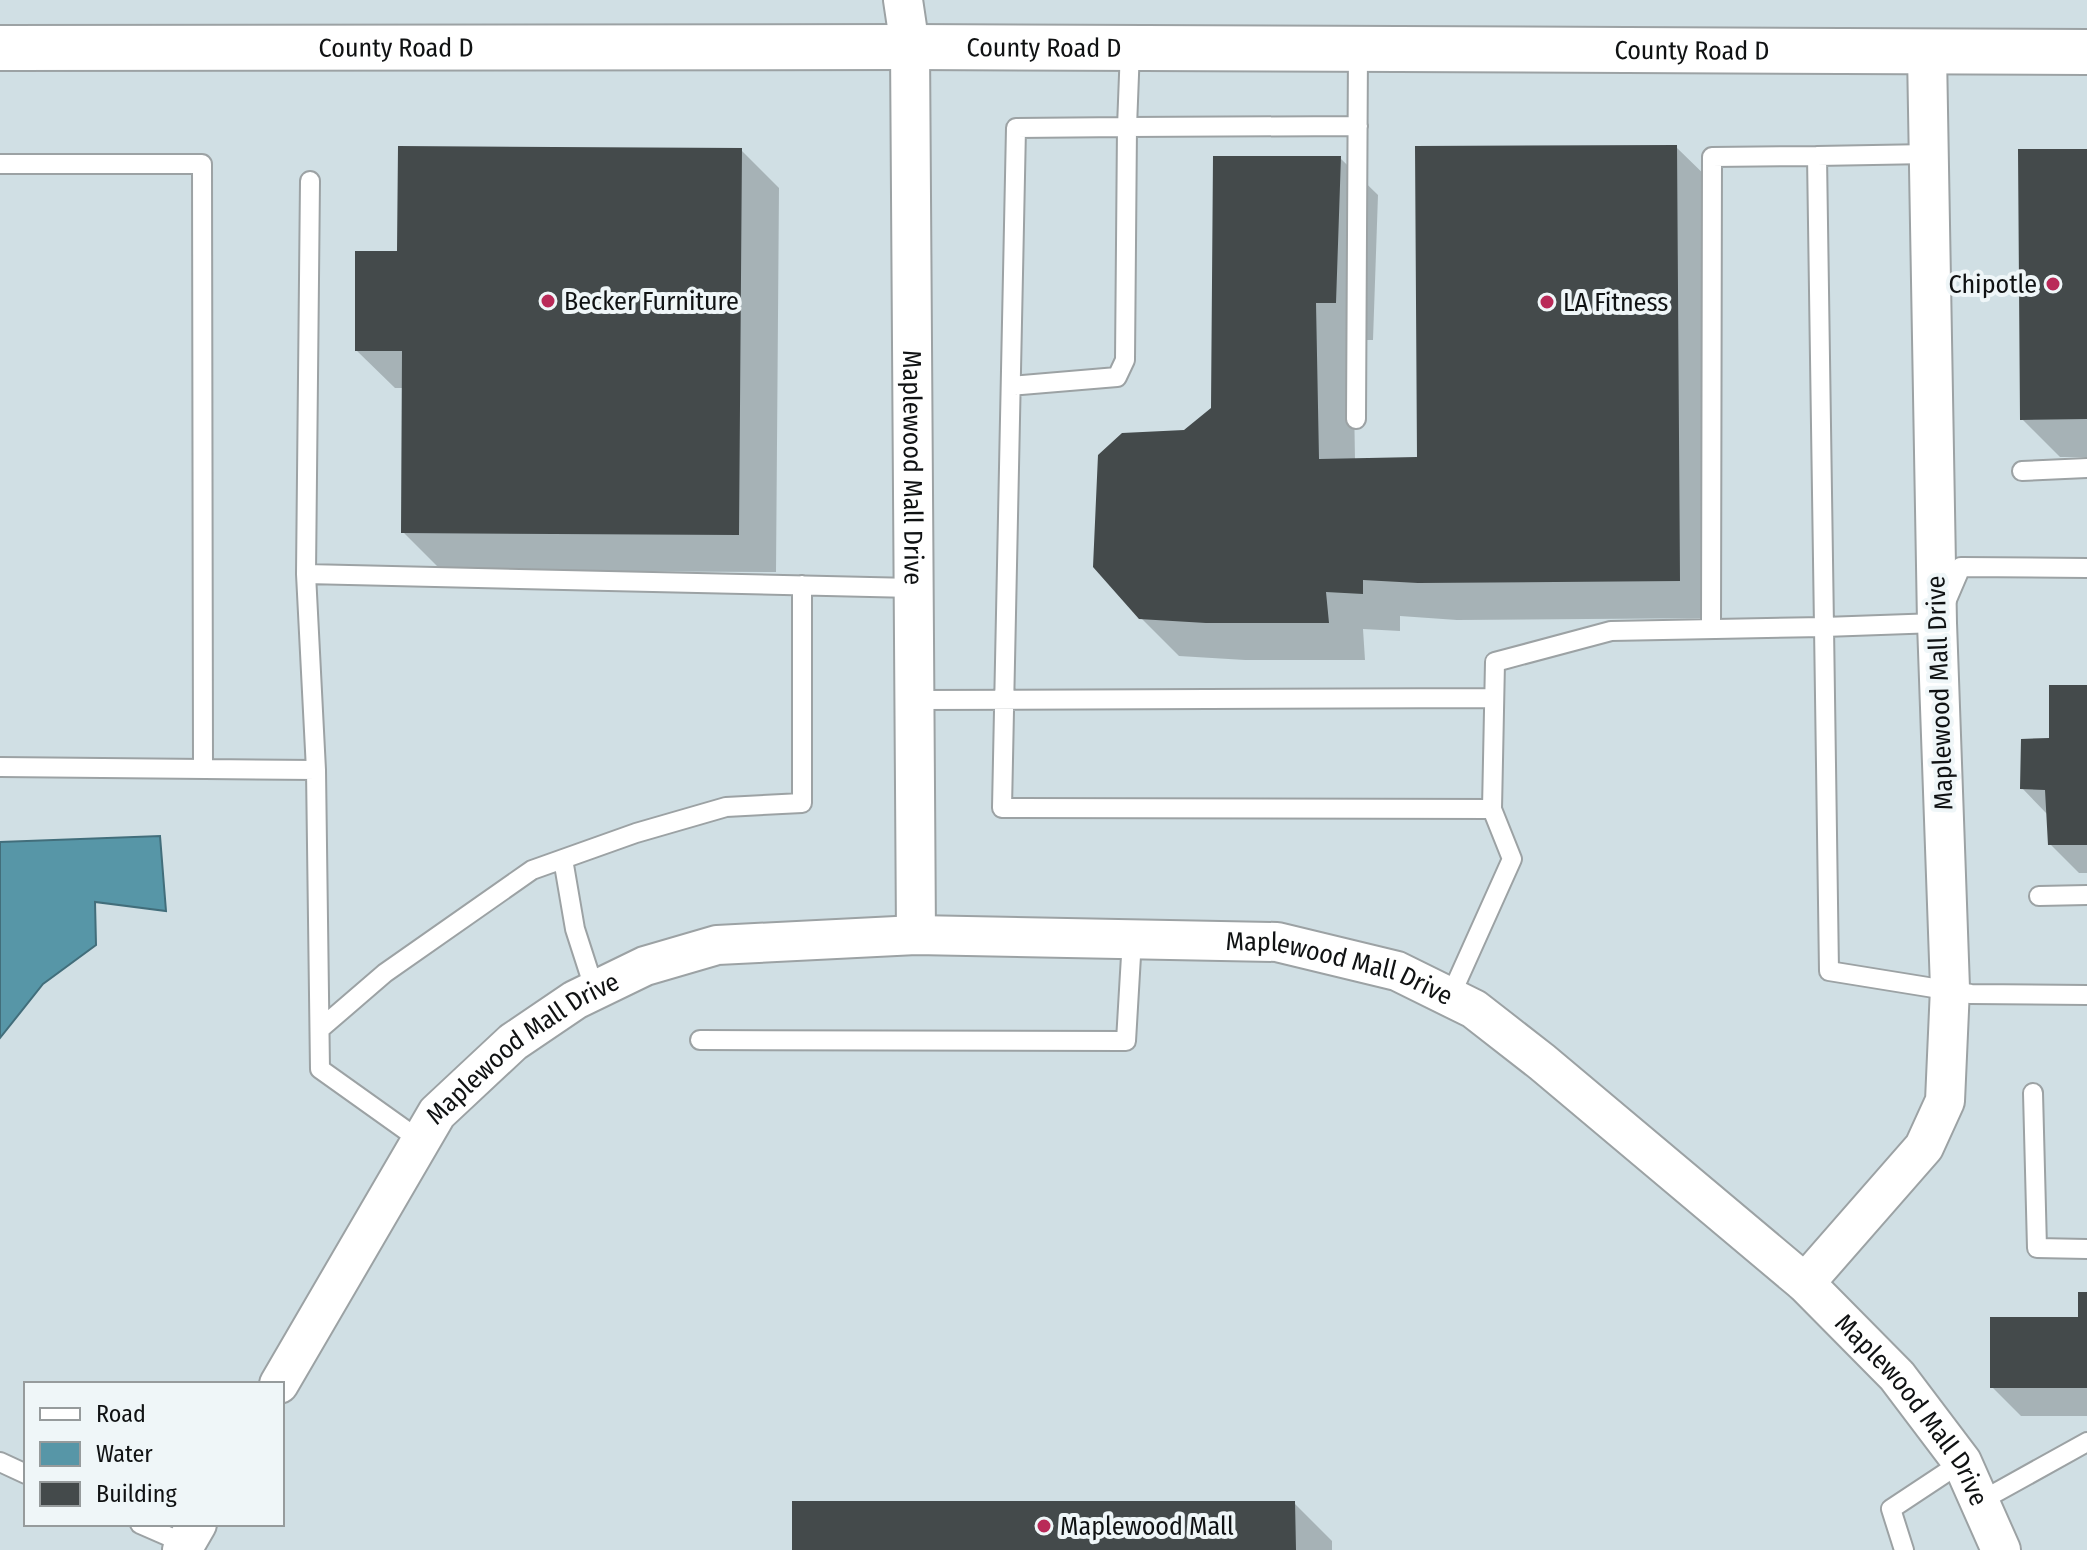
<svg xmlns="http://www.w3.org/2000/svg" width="2087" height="1550" font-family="'Fira Sans Condensed',sans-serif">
<rect width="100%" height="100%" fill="#e2e9ea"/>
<!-- built -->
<path fill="#d0dfe4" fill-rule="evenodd" d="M0,0H2087V1550H0ZM26,1384H282V1524H26Z"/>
<!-- water -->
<path fill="#5796a7" stroke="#426e7b" stroke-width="2" d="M160,836L166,911L95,902L96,945L43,984L0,1038V842Z"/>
<!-- shadow -->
<path fill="#0003" d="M1676,147L1714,184L1717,618L1457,620L1400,616V631L1363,629L1365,660H1245L1179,656L1141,618L1185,432L1213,409L1340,158L1378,195L1373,340H1353L1355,460L1419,459Z
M741,150L779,188L776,572L441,570L403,532L404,388H395L357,351L399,253Z
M2087,151V457H2060L2022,419Z
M2087,687V873H2079L2050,844L2048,815L2022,788Z
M2087,1294V1416H2021L1992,1387L2080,1319Z
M1294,1503L1332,1541V1550H794Z"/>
<!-- building -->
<path fill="#444a4b" d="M1677,145L1680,581L1418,583L1363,580V594L1326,592L1329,623H1206L1139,619L1093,567L1098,455L1122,433L1184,430L1211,408L1213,156H1341L1336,303H1316L1319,459L1417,457L1415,146Z
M398,146L742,148L739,535L401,533L402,351H355V251H397Z
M2018,149H2087V419L2020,420Z
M2049,685H2087V845H2048L2045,790L2020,789L2021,739L2049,738Z
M2078,1292H2087V1388H1990V1317H2078Z
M792,1501H1295L1296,1550H792Z"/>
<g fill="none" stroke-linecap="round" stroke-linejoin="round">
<!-- service casing -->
<g stroke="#9ca2a4" stroke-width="22">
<path id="service" d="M1130,49L1127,127L1016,128L1002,808L1492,809L1512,859L1450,997
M0,164H202L203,768
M1011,386L1117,377L1125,360L1127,127L1358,126
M1356,419L1358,50
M2022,471L2087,468
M2087,568L1961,567L1937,623L1824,627L1829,971L1971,994L2087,995
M306,574L310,181
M1711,629L1712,157L1817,156
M914,700L1494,698
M0,767L316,770L306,574L913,588
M316,770L320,1069L421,1141
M1492,809L1495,662L1611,631L1824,627L1817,156L1929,154
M563,859L575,929L595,991
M2039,896L2087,895
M320,1029L385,973L532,870L636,833L726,807L802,803V585
M700,1040L1126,1041L1132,939
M2033,1093L2037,1248L2087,1249
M0,1462L26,1474
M1979,1502L2087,1442
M140,1524L186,1544
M1904,1550L1891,1509L1962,1462"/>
</g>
<!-- minor casing -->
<g stroke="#9ca2a4" stroke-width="42">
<g id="minor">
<path id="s1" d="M903,0L910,47L916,935"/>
<path d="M1805,1283L1924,1147L1945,1101L1950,988L1937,623L1927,53"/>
<path id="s2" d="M279,1384L437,1113L513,1042L575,1000L645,966L717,945L916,935L1277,942L1397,971L1474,1009L1542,1062L1805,1283L1897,1376L1962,1462L2001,1550"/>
<path d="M182,1550L197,1524"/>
</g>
</g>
<!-- tertiary casing -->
<g stroke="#9ca2a4" stroke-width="48">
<g id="tertiary">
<path id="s3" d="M0,48L910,47L2087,52"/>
</g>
</g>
<!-- service -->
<use href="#service" stroke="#fff" stroke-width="18"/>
<!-- minor -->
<use href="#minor" stroke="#fff" stroke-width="38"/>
<!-- tertiary -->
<use href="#tertiary" stroke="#fff" stroke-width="44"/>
</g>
<!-- markers -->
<g fill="#b92a58" stroke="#eff6f8" stroke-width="3">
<circle cx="2053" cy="284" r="8"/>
<circle cx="548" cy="301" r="8"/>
<circle cx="1547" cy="302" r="8"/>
<circle cx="1044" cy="1526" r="8"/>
</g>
<g text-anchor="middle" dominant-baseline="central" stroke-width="8" stroke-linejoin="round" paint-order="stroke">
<!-- street labels -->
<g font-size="26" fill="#101213" stroke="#eff6f8">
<text stroke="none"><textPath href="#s3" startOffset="396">County Road D</textPath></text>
<text stroke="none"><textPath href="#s3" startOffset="1044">County Road D</textPath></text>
<text stroke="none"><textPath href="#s3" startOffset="1692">County Road D</textPath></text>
<text stroke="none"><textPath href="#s1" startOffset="468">Maplewood Mall Drive</textPath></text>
<text transform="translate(1940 693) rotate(-92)">Maplewood Mall Drive</text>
<text stroke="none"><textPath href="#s2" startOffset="1272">Maplewood Mall Drive</textPath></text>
<text stroke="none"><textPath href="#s2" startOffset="422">Maplewood Mall Drive</textPath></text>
<text stroke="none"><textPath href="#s2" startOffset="2012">Maplewood Mall Drive</textPath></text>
</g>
<!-- poi labels -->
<g font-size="26" fill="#101213" stroke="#eff6f8" text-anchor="start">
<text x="2037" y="284" text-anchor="end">Chipotle</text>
<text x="564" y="301">Becker Furniture</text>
<text x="1563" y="302">LA Fitness</text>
<text x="1060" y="1526">Maplewood Mall</text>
</g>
</g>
<!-- legend -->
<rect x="24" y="1382" width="260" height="144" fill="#eff6f8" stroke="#969b9c" stroke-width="2"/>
<rect x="40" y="1408" width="40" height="12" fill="#ffffff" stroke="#969b9c" stroke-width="2"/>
<text x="96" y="1422" font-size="24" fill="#101213">Road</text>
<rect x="40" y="1442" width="40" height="24" fill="#5796a7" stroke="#969b9c" stroke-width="2"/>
<text x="96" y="1462" font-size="24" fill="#101213">Water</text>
<rect x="40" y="1482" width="40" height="24" fill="#444a4b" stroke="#969b9c" stroke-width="2"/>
<text x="96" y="1502" font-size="24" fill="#101213">Building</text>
</svg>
